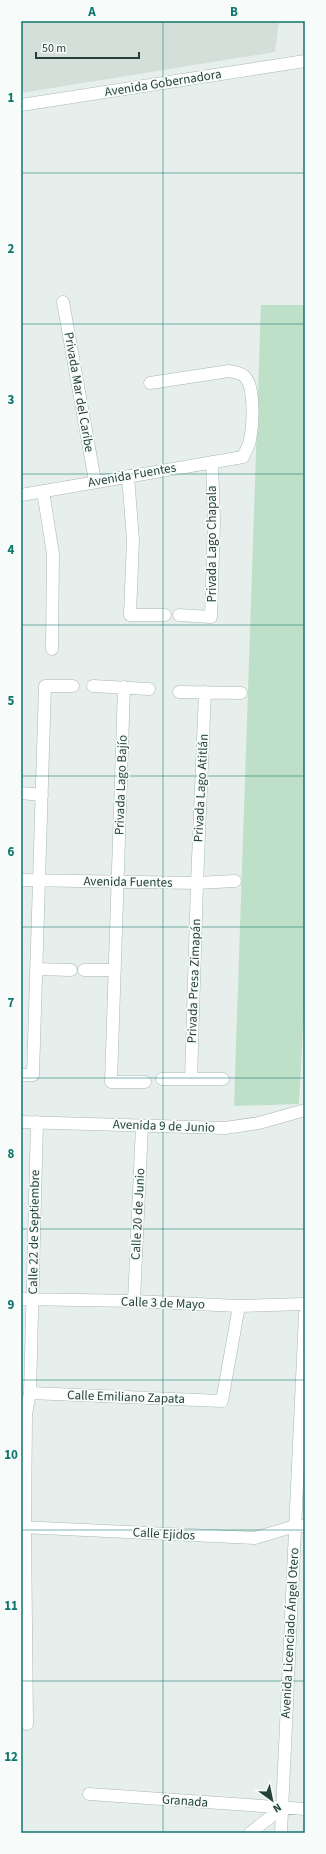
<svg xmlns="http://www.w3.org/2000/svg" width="326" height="1854" font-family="'Source Sans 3',sans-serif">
<rect width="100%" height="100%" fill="#e6efeb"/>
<!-- built -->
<path fill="#d4dfda" d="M21,21H279L275,52L21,93Z"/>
<!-- green -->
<path fill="#bfe0c8" d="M261,305H305V989L299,1104L234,1106Z"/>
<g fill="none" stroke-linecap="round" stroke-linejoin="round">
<!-- street casing -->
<g stroke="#a8b8b2" stroke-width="13">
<path id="street" d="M63,302L95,481
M128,476L133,540L130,615H165
M43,491L53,554L52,649
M21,495L243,457C246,451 249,445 250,440C253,425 255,390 246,378C242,373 235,372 229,371L150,383
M179,615L211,617L214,521L212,462
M93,686L149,689
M124,687L111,1082H145
M179,692L241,693
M21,793L42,795
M21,880L197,883L235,881
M36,969L71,970
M84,970H115
M21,1075H33L45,686H73
M162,1079H223
M191,1079L197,883L205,692
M21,1122L225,1128L259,1123L305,1110
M21,1299L134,1301L239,1306L305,1304
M134,1301L142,1126
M30,1393L222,1401L239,1306
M21,1527L255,1538L295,1526H305
M27,1724L25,1527L26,1414L30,1393L37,1122
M89,1794L305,1809
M250,1833L282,1808"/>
</g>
<!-- secondary casing -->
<g stroke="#a4bbb3" stroke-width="13">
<path id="secondary" d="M21,105L305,61
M281,1833L305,1314"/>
</g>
<!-- street -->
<use href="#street" stroke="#fff" stroke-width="12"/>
<!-- secondary -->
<use href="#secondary" stroke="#fff" stroke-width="12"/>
</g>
<!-- grid -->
<path fill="none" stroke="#0f766e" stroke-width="1" stroke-opacity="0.55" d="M163,21V1833M21,173H305M21,324H305M21,474H305M21,625H305M21,776H305M21,927H305M21,1078H305M21,1229H305M21,1380H305M21,1530H305M21,1681H305"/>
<g text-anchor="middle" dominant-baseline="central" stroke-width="3.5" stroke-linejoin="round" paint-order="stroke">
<!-- street labels -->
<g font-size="13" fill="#24423a" stroke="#f7fbf9">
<text transform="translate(163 83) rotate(-9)">Avenida Gobernadora</text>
<text transform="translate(79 392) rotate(80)">Privada Mar del Caribe</text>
<text transform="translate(132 475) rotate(-10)">Avenida Fuentes</text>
<text transform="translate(212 544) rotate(-90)">Privada Lago Chapala</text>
<text transform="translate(121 785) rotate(-88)">Privada Lago Bajío</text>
<text transform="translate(201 788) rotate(-87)">Privada Lago Atitlán</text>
<text transform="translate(128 882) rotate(1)">Avenida Fuentes</text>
<text transform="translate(194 981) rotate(-88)">Privada Presa Zimapán</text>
<text transform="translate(164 1126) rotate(2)">Avenida 9 de Junio</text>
<text transform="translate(138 1214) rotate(-87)">Calle 20 de Junio</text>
<text transform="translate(34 1232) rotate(-89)">Calle 22 de Septiembre</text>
<text transform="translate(163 1303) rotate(2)">Calle 3 de Mayo</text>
<text transform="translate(126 1397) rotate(2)">Calle Emiliano Zapata</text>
<text transform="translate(164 1534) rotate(3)">Calle Ejidos</text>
<text transform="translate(290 1633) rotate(-87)">Avenida Licenciado Ángel Otero</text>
<text transform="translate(185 1801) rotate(4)">Granada</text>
</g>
</g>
<!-- border -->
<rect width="326" height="1854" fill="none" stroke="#f7fbf9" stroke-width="44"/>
<!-- north arrow -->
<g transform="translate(272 1800) rotate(147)" stroke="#f7fbf9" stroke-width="3" paint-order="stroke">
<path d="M0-3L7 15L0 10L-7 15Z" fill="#24423a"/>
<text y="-6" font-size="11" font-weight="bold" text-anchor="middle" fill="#24423a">N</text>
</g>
<!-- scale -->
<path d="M36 52v6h103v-6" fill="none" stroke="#24423a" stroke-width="2"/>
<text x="42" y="52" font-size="12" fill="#24423a" stroke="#f7fbf9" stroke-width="3" paint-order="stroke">50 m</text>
<rect x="22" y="22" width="282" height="1810" fill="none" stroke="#0f766e" stroke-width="1.5"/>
<g font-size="13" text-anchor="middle" font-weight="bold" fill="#0f766e">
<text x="92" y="16">A</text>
<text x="234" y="16">B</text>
<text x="11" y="102">1</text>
<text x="11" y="253">2</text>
<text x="11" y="404">3</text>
<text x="11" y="554">4</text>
<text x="11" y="705">5</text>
<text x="11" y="856">6</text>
<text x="11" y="1007">7</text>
<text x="11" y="1158">8</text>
<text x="11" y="1309">9</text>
<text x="11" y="1459">10</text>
<text x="11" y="1610">11</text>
<text x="11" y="1761">12</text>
</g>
</svg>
